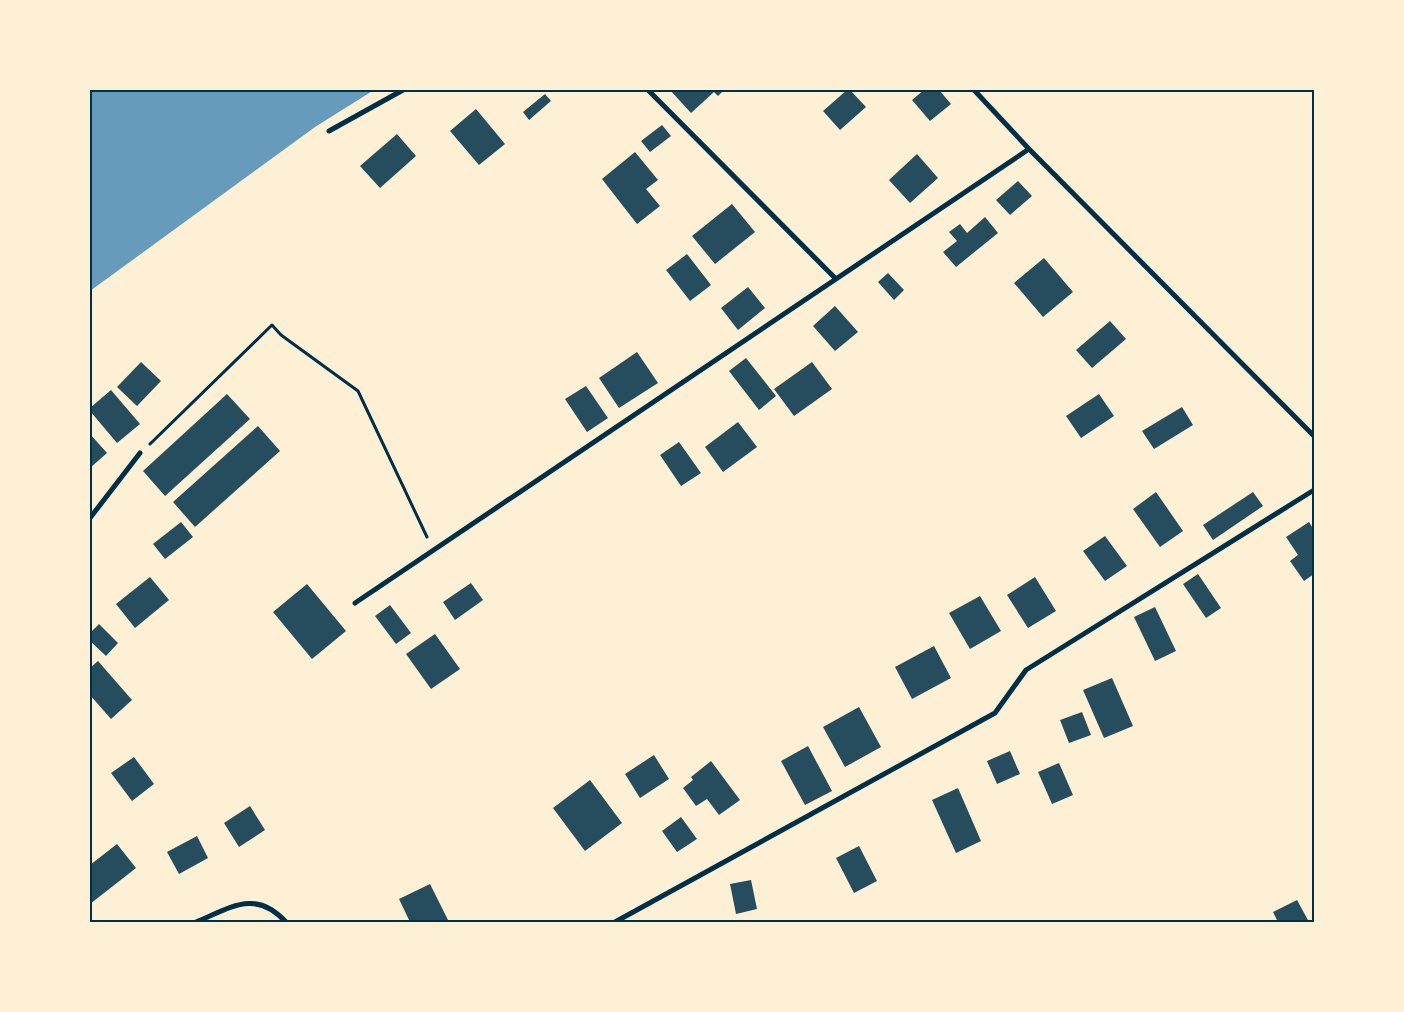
<svg xmlns="http://www.w3.org/2000/svg" width="1404" height="1012" font-family="'Roboto Condensed',sans-serif">
<rect width="100%" height="100%" fill="#fdf0d5"/>
<!-- water -->
<path fill="#669bbc" d="M90,90H374L315,127L90,291Z"/>
<!-- building -->
<path fill="#264d5e" d="M670,90H724L718,96L714,92L691,113Z
M847,90H850L866,107L840,130L823,111Z
M924,90H939L951,104L930,121L912,100Z
M545,94L551,101L529,120L523,112Z
M476,109L505,144L479,165L450,131Z
M662,125L671,136L650,152L641,141Z
M397,134L416,156L380,188L360,166Z
M635,152L658,180L646,189L660,206L637,224L602,179Z
M917,154L938,178L910,203L889,180Z
M1018,181L1032,196L1010,215L996,200Z
M732,204L755,232L715,264L692,236Z
M985,217L998,233L956,267L943,252L957,241L949,232L960,224L967,233Z
M687,254L711,285L690,301L666,270Z
M1044,258L1073,292L1043,317L1014,283Z
M888,273L904,290L894,300L878,282Z
M748,287L765,308L738,330L721,308Z
M835,306L858,332L835,351L813,326Z
M1110,321L1126,339L1092,368L1076,350Z
M637,352L658,383L619,408L599,378Z
M746,358L776,396L759,410L729,371Z
M141,362L161,381L137,406L117,387Z
M812,362L832,389L794,416L774,389Z
M586,386L608,418L587,432L565,399Z
M111,390L140,424L117,443L90,411V408Z
M227,394L250,419L165,496L143,471Z
M1099,394L1114,416L1081,438L1066,416Z
M1182,407L1193,425L1154,449L1142,431Z
M738,422L757,447L723,472L705,447Z
M258,426L280,451L195,527L173,502Z
M90,434L107,453L90,468Z
M679,442L701,473L681,486L660,455Z
M1156,492L1183,531L1160,547L1133,509Z
M1253,492L1263,506L1213,540L1203,525Z
M181,522L193,537L165,559L153,544Z
M1309,522L1314,530V574L1304,581L1290,561L1298,555L1286,537Z
M1105,536L1127,566L1105,581L1083,551Z
M1198,574L1221,608L1206,618L1183,584Z
M150,577L169,600L135,628L116,604Z
M1035,577L1056,611L1028,628L1007,595Z
M471,583L483,600L455,620L443,602Z
M307,584L346,631L312,659L273,612Z
M980,596L1001,631L970,649L949,613Z
M390,605L411,633L396,644L375,616Z
M1155,607L1176,651L1155,661L1134,617Z
M99,624L118,643L106,656L90,641V633Z
M435,634L460,669L431,689L406,654Z
M934,646L951,678L912,699L895,667Z
M98,661L132,700L111,719L90,695V668Z
M1112,678L1133,726L1104,738L1083,690Z
M859,707L881,747L845,767L823,727Z
M1082,712L1091,735L1069,743L1060,720Z
M808,746L832,791L805,805L781,761Z
M1010,751L1020,774L997,784L987,761Z
M654,755L669,779L640,798L625,774Z
M134,757L154,784L132,801L111,773Z
M711,761L740,800L719,815L707,799L696,806L683,788L693,780L691,777Z
M1059,763L1073,795L1052,804L1038,772Z
M590,780L622,823L585,851L553,808Z
M958,788L981,841L956,853L932,800Z
M250,806L265,830L239,847L224,823Z
M681,817L697,839L677,852L662,831Z
M197,836L208,858L179,874L167,852Z
M117,844L136,868L90,904V865Z
M859,846L877,881L854,893L836,858Z
M751,880L757,909L736,914L730,884Z
M430,884L449,922H410L399,899Z
M1297,900L1309,922H1278L1273,912Z"/>
<g fill="none" stroke-linecap="round" stroke-linejoin="round">
<!-- path -->
<path stroke="#003049" stroke-width="3" d="M150,444L272,325L281,335L358,391L427,537"/>
<!-- minor -->
<path stroke="#003049" stroke-width="5" d="M648,90L836,279
M974,90L1029,149L1314,436
M329,131L403,90
M90,518L140,453
M355,603L1029,149
M196,922C232,907 255,889 286,922
M615,922L995,713L1026,670L1314,490"/>
</g>
<!-- border -->
<rect width="1404" height="1012" fill="none" stroke="#fdf0d5" stroke-width="182"/>
<rect x="91" y="91" width="1222" height="830" fill="none" stroke="#003049" stroke-width="2"/>
</svg>
